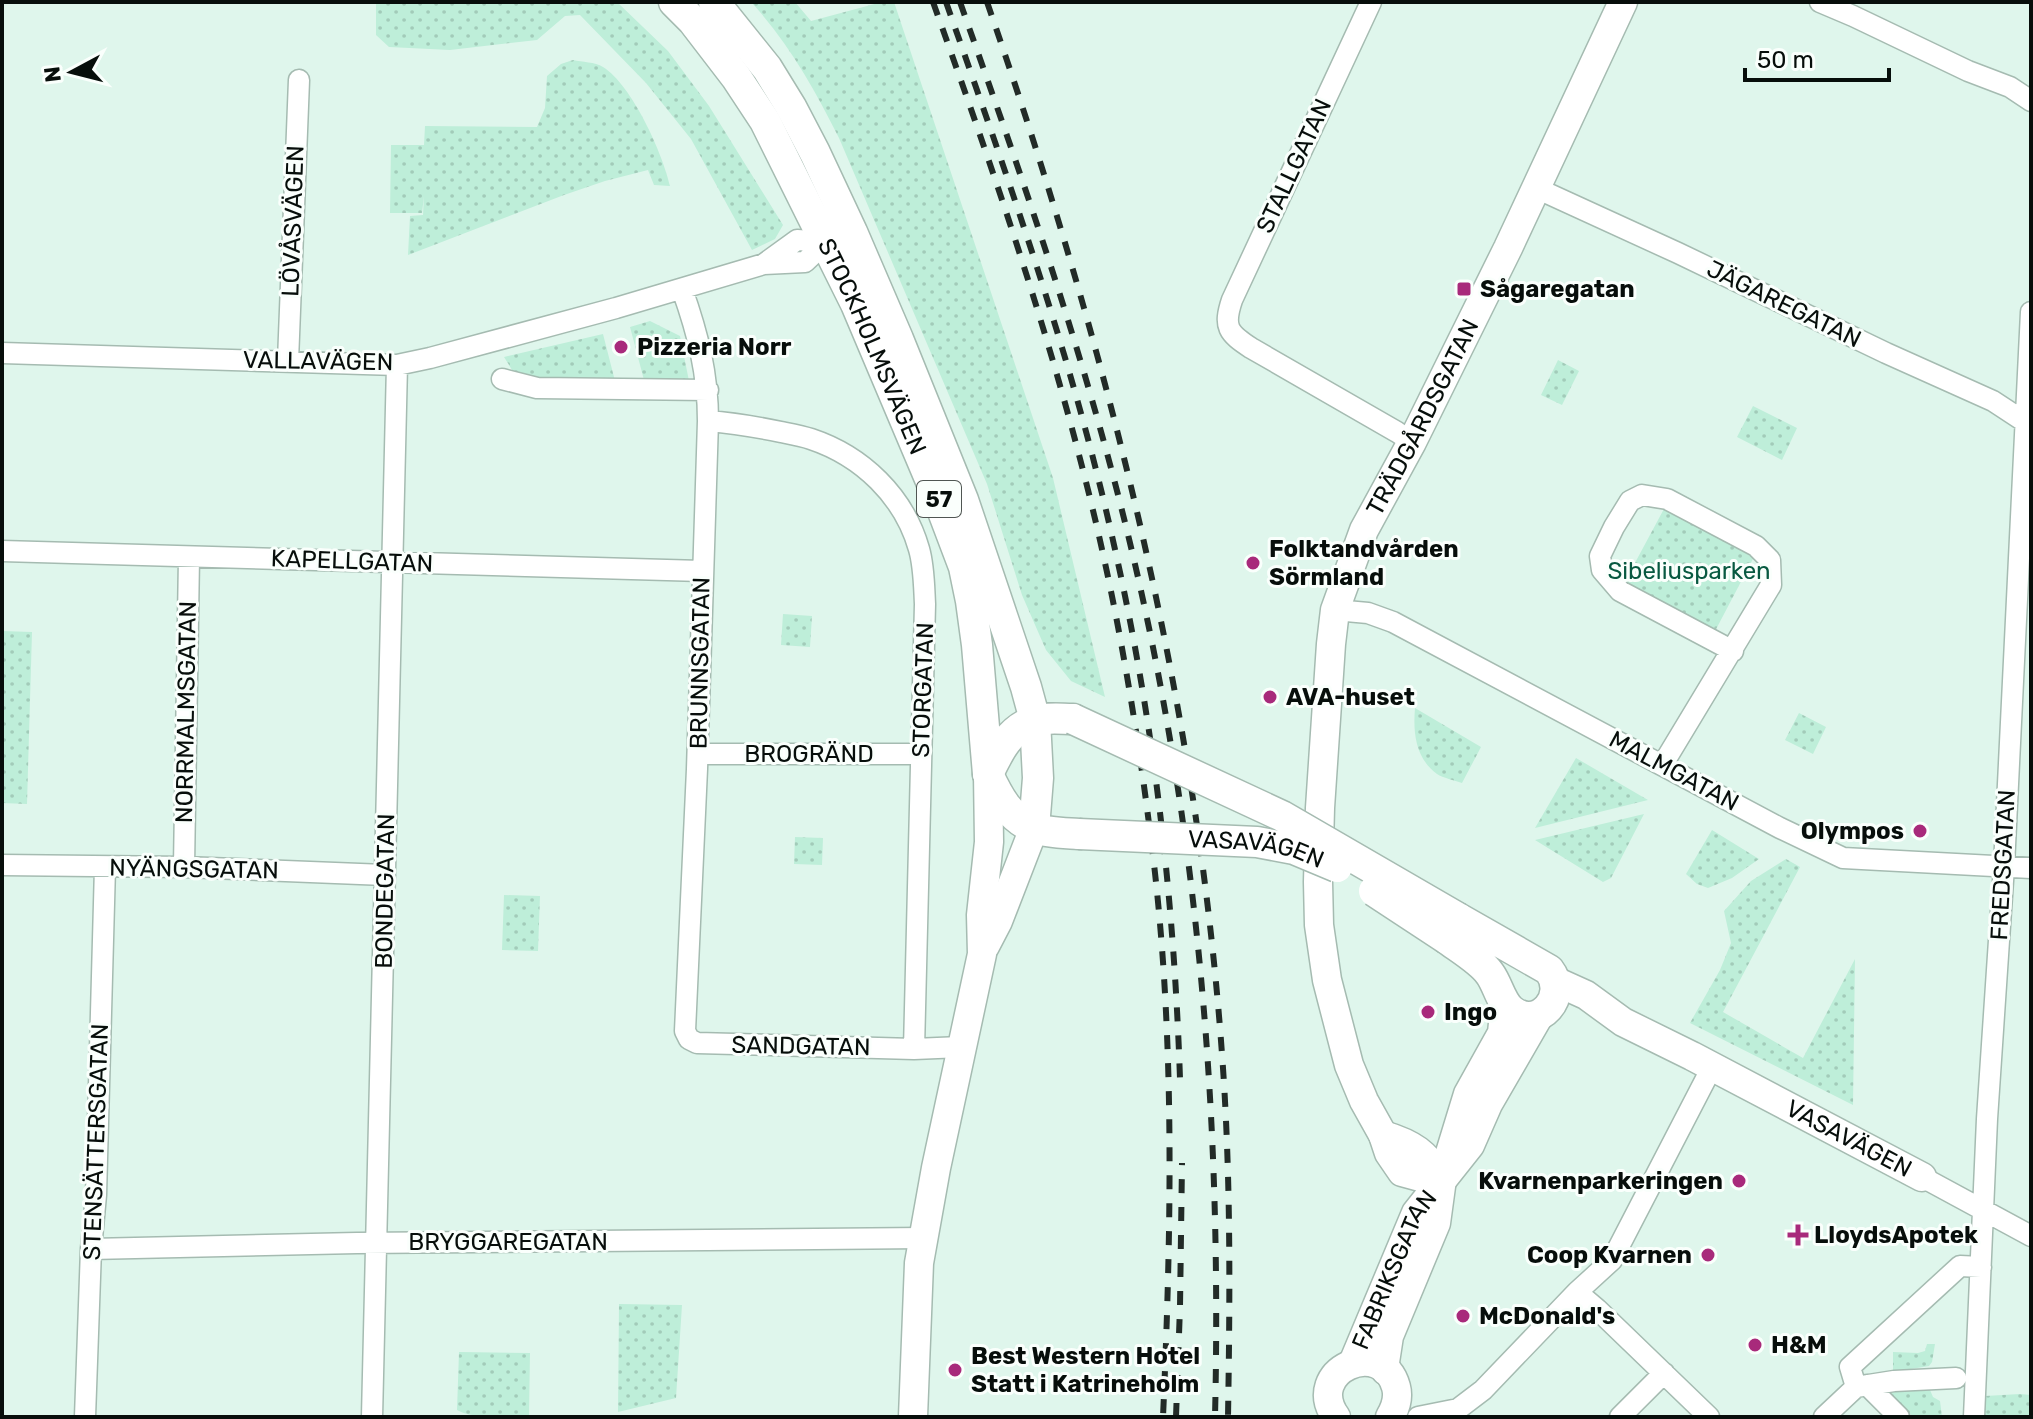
<svg xmlns="http://www.w3.org/2000/svg" width="2033" height="1419" font-family="Rubik,sans-serif">
<defs>
<pattern id="green-dots" width="8" height="8" patternUnits="userSpaceOnUse" patternTransform="scale(2)"><rect width="8" height="8" fill="#beeed9"/><path d="M2 2h.1M6 6h.1" fill="none" stroke="#a2cbb9" stroke-width="1.8" stroke-linecap="round"/></pattern>
</defs>
<rect width="100%" height="100%" fill="#dff6ec"/>
<!-- green -->
<path fill="url(#green-dots)" d="M376,2H617L668,51L709,106L783,225L775,239L752,250L691,139L646,83L580,15L565,16L537,40L450,50L389,47L376,35Z
M751,2H795L811,21L882,2H894L1053,478L1105,697L1071,681L1046,650L1022,595L987,484L839,138C815,90 788,42 751,2Z
M573,60C582,62 595,62 603,67C632,85 663,154 670,186L654,185L648,170L605,181L564,195L408,255L410,216L423,215L424,196L422,213H390L391,145H424L425,126L537,127L545,108L547,76L561,64Z
M650,321L680,336L689,381L644,380L630,327Z
M603,334L615,381L535,383L514,373L504,357Z
M1558,360L1579,371L1562,405L1541,395Z
M1753,406L1797,428L1782,460L1737,437Z
M1665,507L1755,555L1713,635L1622,587Z
M783,614L812,616L810,647L781,645Z
M2,631L32,632L27,804L2,803Z
M1415,708L1481,747L1462,783C1454,780 1443,778 1437,774C1415,758 1413,732 1415,708Z
M1799,713L1826,727L1813,754L1785,740Z
M1576,758L1648,800L1535,828Z
M1644,814L1611,878L1603,882L1535,840Z
M1712,830L1759,859L1732,878L1708,888L1697,884L1686,874Z
M795,837L823,838L822,865L794,864Z
M1786,859L1800,867L1723,1012L1803,1058L1855,959L1853,1105L1690,1023L1720,970L1731,943L1724,911L1751,881Z
M504,895L540,896L538,951L502,950Z
M619,1304L682,1305L676,1398L618,1412Z
M1927,1344H1935L1932,1362L1929,1366L1893,1372V1352L1918,1353L1925,1351Z
M459,1352L530,1353L529,1417C510,1417 471,1419 457,1410Z
M1930,1390L1933,1397L1940,1401L1942,1417H1913L1889,1391Z
M2020,1394L2031,1395V1417H1984L1985,1396Z"/>
<g fill="none" stroke-linecap="round" stroke-linejoin="round">
<!-- street casing -->
<g stroke="#a5bbb1" stroke-width="23">
<path id="street" d="M1371,2L1232,300C1223,327 1228,333 1251,348L1397,432L1412,442
M1820,2L1853,16L1968,71L2010,87L2031,101
M1536,188L1678,253L1886,353L1993,401L2025,422H2031
M764,264L797,240L826,242
M682,289C698,334 708,374 708,421L697,769L685,1031L689,1039L697,1043L914,1049L961,1047
M2,353L397,365L430,358L616,308L764,264L805,262L826,242
M288,361L299,80
M502,379L537,388L708,390
M708,421C733,423 757,427 781,432C791,434 802,436 811,439C862,456 904,496 919,549C924,566 924,585 925,604L914,1049
M2,551L702,571
M1335,610L1368,613L1393,622L1780,828L1843,858L2031,868
M698,754H921
M1663,764L1771,585L1770,560L1756,546L1667,499L1642,495L1630,501L1614,527L1600,556L1602,570L1620,591L1733,651
M2,865L184,867L385,875
M184,867L189,557
M1922,1177L2031,1236
M91,1249L357,1243L924,1238
M1577,1292L1597,1309L1709,1417
M1867,1385L1899,1417
M1856,1387L1850,1367L1960,1266L1981,1267
M85,1417L91,1249L96,1195L105,867
M372,1417L397,365
M1418,1417L1458,1409L1483,1390L1577,1292L1612,1260L1712,1067
M1620,1417L1664,1373
M1824,1417L1856,1387L1894,1381L1956,1378
M1974,1417L1987,1119L2004,866L2031,312"/>
</g>
<!-- secondary casing -->
<g stroke="#a5bbb1" stroke-width="31">
<g id="secondary">
<path d="M985,946L998,921L1034,828"/>
<path id="s1" d="M1555,981L1586,995L1623,1022L1692,1056L1922,1177"/>
<path d="M1383,1135C1413,1144 1426,1153 1442,1179"/>
<path id="s2" d="M1442,1179L1424,1178L1402,1172L1389,1153L1383,1135L1364,1101L1349,1065L1327,980L1319,925L1318,882L1320,808L1331,644L1335,610L1364,530L1412,442L1508,248L1623,2"/>
<path id="s3" d="M1353,1363L1416,1213L1470,1145L1488,1104L1540,1014"/>
<path d="M1386,1371L1385,1362L1389,1336L1436,1223L1442,1179L1468,1094L1502,1033L1505,1004"/>
<path d="M913,1417L919,1263L936,1168L982,954L981,915L989,842L988,774"/>
<path d="M1336,1417C1303,1371 1382,1336 1396,1387C1399,1398 1396,1407 1390,1417"/>
</g>
</g>
<!-- primary casing -->
<g stroke="#a5bbb1" stroke-width="33">
<g id="primary">
<path id="s4" d="M674,2L693,21L736,77L765,121L856,304L936,493L964,567L971,601L977,645L988,774C998,796 1010,819 1034,828C1047,833 1065,833 1079,834"/>
<path d="M714,2L767,68L791,107L815,153L852,232L898,339L963,500L1026,687L1035,720L1038,778L1034,828"/>
<path d="M988,774C998,753 1009,729 1034,721C1045,717 1061,719 1073,719"/>
<path d="M1447,939C1459,948 1481,961 1490,974C1498,985 1501,1003 1512,1011C1539,1031 1569,996 1549,970L1458,918"/>
</g>
</g>
<!-- street -->
<use href="#street" stroke="#fff" stroke-width="20"/>
<!-- secondary -->
<use href="#secondary" stroke="#fff" stroke-width="28"/>
<!-- primary -->
<use href="#primary" stroke="#fff" stroke-width="30"/>
<!-- rail -->
<path stroke="#222b27" stroke-width="6" stroke-dasharray="14 14" stroke-linecap="butt" d="M933,2C990,161 1046,322 1087,486C1119,613 1140,743 1155,873C1175,1053 1171,1236 1163,1417
M946,2C1009,181 1073,360 1114,545C1154,721 1174,899 1180,1079
M960,2C1023,180 1086,359 1130,543C1199,831 1222,1122 1215,1417
M987,2C1105,342 1196,694 1222,1054C1231,1175 1230,1296 1228,1417
M1176,1417L1180,1307L1182,1163"/>
<!-- primary-bridge casing -->
<g stroke="#a5bbb1" stroke-width="33" stroke-linecap="butt">
<g id="primary-bridge">
<path d="M1073,719L1282,816L1458,918"/>
<path id="s5" d="M1079,834L1257,842L1294,849L1337,867"/>
<path d="M1374,891L1447,939"/>
</g>
</g>
<!-- primary-bridge -->
<use href="#primary-bridge" stroke="#fff" stroke-width="30"/>
</g>
<!-- markers -->
<g fill="#a82a7b" stroke="#fafffc" stroke-width="3">
<rect x="1456" y="281" width="16" height="16" rx="4"/>
<circle cx="621" cy="347" r="8"/>
<circle cx="1253" cy="563" r="8"/>
<circle cx="1270" cy="697" r="8"/>
<circle cx="1920" cy="831" r="8"/>
<circle cx="1428" cy="1012" r="8"/>
<circle cx="1739" cy="1181" r="8"/>
<path d="M1794 1223h8v8h8v8h-8v8h-8v-8h-8v-8h8z"/>
<circle cx="1708" cy="1255" r="8"/>
<circle cx="1463" cy="1316" r="8"/>
<circle cx="1755" cy="1345" r="8"/>
<circle cx="955" cy="1370" r="8"/>
</g>
<g text-anchor="middle" dominant-baseline="central" stroke-width="6" stroke-linejoin="round" paint-order="stroke">
<!-- shield labels -->
<rect fill="#fafffc" stroke="#505653" stroke-width="2" x="917" y="481" width="44" height="36" rx="6"/>
<g font-size="22" font-weight="bold" fill="#070e0b">
<text x="939" y="499">57</text>
</g>
<!-- street labels -->
<g font-size="24" fill="#070e0b" stroke="#fafffc">
<text transform="translate(1294 166) rotate(-65)">STALLGATAN</text>
<text transform="translate(293 221) rotate(-88)">LÖVÅSVÄGEN</text>
<text transform="translate(1784 304) rotate(26)">JÄGAREGATAN</text>
<text stroke="none"><textPath href="#s4" startOffset="400">STOCKHOLMSVÄGEN</textPath></text>
<text transform="translate(318 361) rotate(1)">VALLAVÄGEN</text>
<text stroke="none"><textPath href="#s2" startOffset="832">TRÄDGÅRDSGATAN</textPath></text>
<text transform="translate(352 561) rotate(2)">KAPELLGATAN</text>
<text transform="translate(700 663) rotate(-89)">BRUNNSGATAN</text>
<text transform="translate(923 690) rotate(-88)">STORGATAN</text>
<text transform="translate(186 712) rotate(-89)">NORRMALMSGATAN</text>
<text x="809" y="754">BROGRÄND</text>
<text transform="translate(1674 771) rotate(28)">MALMGATAN</text>
<text stroke="none"><textPath href="#s5" startOffset="178">VASAVÄGEN</textPath></text>
<text transform="translate(2003 865) rotate(-87)">FREDSGATAN</text>
<text transform="translate(194 869) rotate(1)">NYÄNGSGATAN</text>
<text transform="translate(385 891) rotate(-89)">BONDEGATAN</text>
<text transform="translate(801 1046) rotate(1)">SANDGATAN</text>
<text stroke="none"><textPath href="#s1" startOffset="334">VASAVÄGEN</textPath></text>
<text transform="translate(96 1142) rotate(-88)">STENSÄTTERSGATAN</text>
<text x="508" y="1242">BRYGGAREGATAN</text>
<text stroke="none"><textPath href="#s3" startOffset="102">FABRIKSGATAN</textPath></text>
</g>
<!-- poi labels -->
<g font-size="24" font-weight="bold" fill="#070e0b" stroke="#fafffc" text-anchor="start">
<text x="1480" y="289">Sågaregatan</text>
<text x="637" y="347">Pizzeria Norr</text>
<text x="1269" y="549">Folktandvården<tspan x="1269" dy="28">Sörmland</tspan></text>
<text x="1286" y="697">AVA-huset</text>
<text x="1904" y="831" text-anchor="end">Olympos</text>
<text x="1444" y="1012">Ingo</text>
<text x="1723" y="1181" text-anchor="end">Kvarnenparkeringen</text>
<text x="1814" y="1235">LloydsApotek</text>
<text x="1692" y="1255" text-anchor="end">Coop Kvarnen</text>
<text x="1479" y="1316">McDonald's</text>
<text x="1771" y="1345">H&amp;M</text>
<text x="971" y="1356">Best Western Hotel<tspan x="971" dy="28">Statt i Katrineholm</tspan></text>
</g>
<!-- park labels -->
<g font-size="24" fill="#085941" stroke="#fafffc">
<text x="1689" y="571">Sibeliusparken</text>
</g>
</g>
<!-- border -->
<rect width="2033" height="1419" fill="none" stroke="#070e0b" stroke-width="8"/>
<!-- north arrow -->
<g transform="translate(72 72) rotate(263)" stroke="#fafffc" stroke-width="6" paint-order="stroke">
<path d="M0-6L14 30L0 20L-14 30Z" fill="#070e0b"/>
<text y="-12" font-size="22" font-weight="bold" text-anchor="middle" fill="#070e0b">N</text>
</g>
<!-- scale -->
<path d="M1745 68v12h144v-12" fill="none" stroke="#070e0b" stroke-width="4"/>
<text x="1757" y="68" font-size="24" fill="#070e0b" stroke="#fafffc" stroke-width="6" paint-order="stroke">50 m</text>
</svg>
